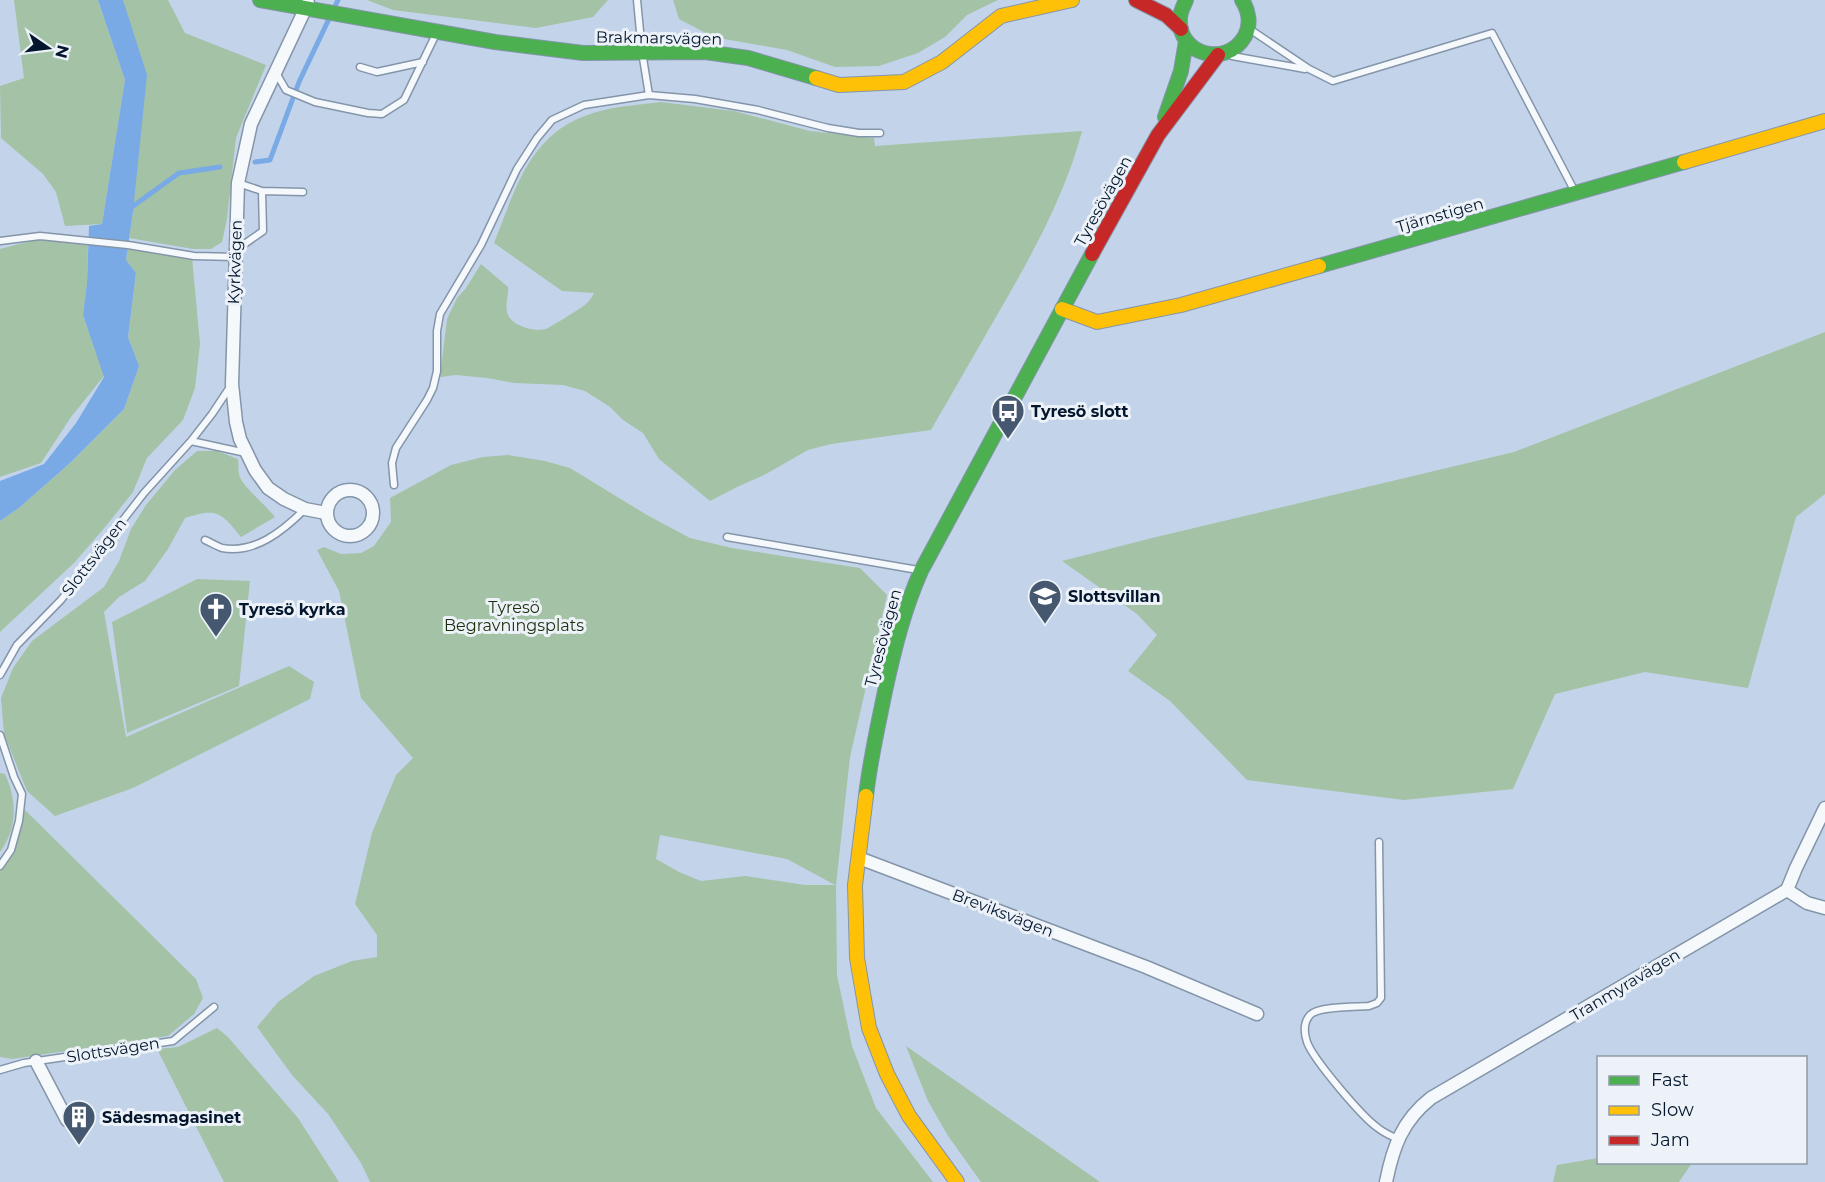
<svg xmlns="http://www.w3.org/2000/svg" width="1825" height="1182" font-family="Montserrat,sans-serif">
<rect width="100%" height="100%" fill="#c3d4ea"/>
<!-- green -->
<path fill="#a4c2a6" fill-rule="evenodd" d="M14,0H98L125,80L102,224L65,226L56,192L43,174L1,138L0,86L24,78Z
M123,0H168L185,33L266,65L236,138L227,219L222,242L211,249H193L129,238L133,211Z
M367,0H608L593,17L536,28L393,10Z
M673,0H998L967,15L945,37L918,53L879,66L835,67L787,50L713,37L679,19Z
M661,102L734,111L810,131L874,138L875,146L1082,131C1066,193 1032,255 1000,310C977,350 954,390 931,430L831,444L808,450L766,474L737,487L710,501L659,459L643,433L623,420L610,407L585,391L563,385L514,383L487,378L456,375L440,377L447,319L457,298L466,288L481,264L508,287C509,297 504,305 508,315C513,326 534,332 546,329C549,328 583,307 586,304C590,300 592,297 594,293L562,291L494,243C516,188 529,133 593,113C614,106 639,105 661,102Z
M46,237L88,245L87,283L83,315L104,376L71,417L41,463L0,477V249Z
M128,245L192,257L200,344L195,388L183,420L147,458L133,492L106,526L74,563L0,632V521L20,507L70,463L124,409L139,366L128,337L136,273L126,260Z
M1825,332V494L1796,517L1748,688L1645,672L1555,694L1513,789L1404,800L1247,780L1170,701L1128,671L1157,635L1137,614L1062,561L1152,538L1514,452Z
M197,451H217L238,459C239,464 238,469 239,474C242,487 266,505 275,517L241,537C220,511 217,508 185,518L168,549L145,581L119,597L104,612L126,737L289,666L314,682L310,699L133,788L55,816L27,791L4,734L1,698L13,668L32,641L104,587L119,561L131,529L146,505L175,470Z
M508,455L545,461L570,468L647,515L690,538L732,548L860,568L887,595L850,757L836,885L837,975L852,1046L876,1108L933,1182H370L361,1163L328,1114L292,1075L257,1027L278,1002L314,976L352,961L377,957V935L355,904L372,833L396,775L413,758L361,698L339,591L317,550L324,547L341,554L361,553L374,546L391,522L390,498L451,465L483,457ZM660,835L787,859L835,885H805L745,876L701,881L679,872L656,859Z
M197,579L250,581L239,686L127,733L112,622Z
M0,773L5,774C17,800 18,828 0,852Z
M25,810L196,979L203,998L194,1014L168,1036L12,1059L0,1057V869L14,851Z
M217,1028L228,1037L298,1118L339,1182H224L157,1049L178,1047Z
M906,1046L1100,1182H981L948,1136L928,1101Z
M1598,1158V1162L1692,1163L1679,1182H1553L1557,1165Z"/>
<!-- water -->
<path fill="#79aae5" d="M98,0H123L147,75L133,211L126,260L136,273L128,337L139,366L124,409L70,463L20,507L0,521V481L44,464L76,423L104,377L83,315L87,283L89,226L102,224L125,80Z"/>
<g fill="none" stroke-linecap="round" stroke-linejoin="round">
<!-- stream -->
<path stroke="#79aae5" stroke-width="5" d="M255,162L270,160L299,82L338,0
M129,209L179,173L220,167"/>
<!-- lane casing -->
<g stroke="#8495aa" stroke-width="9">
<path id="lane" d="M637,0L642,52L649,95
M1251,30L1309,69L1333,81L1492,33L1574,190
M1232,56L1305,69
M360,67L377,72L423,62
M275,71L286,90L315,102L368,113L382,114L404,100L436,34
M262,191L303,192
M0,241L40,236L128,245L194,256L236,257
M236,250L263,231L262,191L238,183
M191,441L246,453
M394,485L392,463L396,448L427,400L433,388L437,371V331L440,314L481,245L517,169L537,138L552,120L584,105L649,95L695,99L758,110L828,128L859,133H880
M727,537L918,570
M205,540C210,542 216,546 222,548C255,554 283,531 305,509
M0,675L17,645L61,600L144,493L191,441L212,414L230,387
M0,735L14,777L22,794L19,821L11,850L0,866
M1379,842L1381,998L1377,1003L1369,1006C1356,1007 1318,1006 1310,1015C1303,1023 1304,1033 1307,1042C1313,1059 1362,1117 1378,1128C1384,1133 1391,1136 1398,1139
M0,1070L24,1063L173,1041L214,1007"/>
</g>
<!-- street casing -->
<g stroke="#8495aa" stroke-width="15">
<path id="street" d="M308,3L251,124L238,183L232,384L236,422L240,439L255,470L268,488L284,499L305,509L326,513
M327 513a23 23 0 1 1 46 0a23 23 0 1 1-46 0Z
M859,858L1146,967L1257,1014
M1787,890L1807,903L1825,908
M36,1061L67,1120
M1386,1182C1393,1147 1402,1121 1431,1098L1787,890L1796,868L1825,808"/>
</g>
<!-- fast casing -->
<g stroke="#8495aa" stroke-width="16">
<path id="fast" d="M260,0L495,42L583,53L705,52L748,58L816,78
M1186,0C1184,5 1180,12 1180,18C1177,54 1226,69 1245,36C1251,24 1249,11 1242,0
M1165,117L1181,71L1186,41
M1319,266L1684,162
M866,796C870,760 878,726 885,691C894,650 904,609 921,571L1092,254"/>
</g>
<!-- slow casing -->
<g stroke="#8495aa" stroke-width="16">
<path id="slow" d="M816,78L839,85L904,82L942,62L1001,16L1072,0
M1684,162L1825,121
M1062,309L1097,322L1181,305L1319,266
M866,796L855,885L857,958L869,1028L887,1074L909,1116L957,1182"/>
</g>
<!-- jam casing -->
<g stroke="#8495aa" stroke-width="16">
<path id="jam" d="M1136,0L1166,15L1181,29
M1092,254L1158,135L1218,55"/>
</g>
<!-- lane -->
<use href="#lane" stroke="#f6f9fc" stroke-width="6"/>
<!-- street -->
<use href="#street" stroke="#f6f9fc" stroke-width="12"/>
<!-- fast -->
<use href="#fast" stroke="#4caf50" stroke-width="14"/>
<!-- slow -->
<use href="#slow" stroke="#ffc107" stroke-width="14"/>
<!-- jam -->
<use href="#jam" stroke="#c62828" stroke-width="14"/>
</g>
<!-- icons -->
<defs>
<g id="bus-pin" transform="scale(1.725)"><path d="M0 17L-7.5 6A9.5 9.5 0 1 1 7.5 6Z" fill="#46586f" stroke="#ecf2f8"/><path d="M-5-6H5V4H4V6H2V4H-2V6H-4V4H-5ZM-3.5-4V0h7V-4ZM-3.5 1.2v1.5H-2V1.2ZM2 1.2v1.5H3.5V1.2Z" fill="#fff"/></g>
<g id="school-pin" transform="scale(1.725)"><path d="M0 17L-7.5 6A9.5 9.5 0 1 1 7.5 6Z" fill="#46586f" stroke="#ecf2f8"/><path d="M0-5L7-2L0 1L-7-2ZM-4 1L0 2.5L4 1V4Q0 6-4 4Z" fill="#fff"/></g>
<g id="church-pin" transform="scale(1.725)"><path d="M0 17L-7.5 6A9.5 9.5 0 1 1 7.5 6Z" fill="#46586f" stroke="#ecf2f8"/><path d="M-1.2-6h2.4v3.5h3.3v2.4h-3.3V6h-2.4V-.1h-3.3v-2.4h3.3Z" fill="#fff"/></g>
<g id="building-pin" transform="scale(1.725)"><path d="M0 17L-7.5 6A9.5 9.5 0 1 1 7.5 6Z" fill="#46586f" stroke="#ecf2f8"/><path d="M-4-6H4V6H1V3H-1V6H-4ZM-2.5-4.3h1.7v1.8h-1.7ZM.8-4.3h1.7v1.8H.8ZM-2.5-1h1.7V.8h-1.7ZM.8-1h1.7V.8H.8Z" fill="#fff"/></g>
</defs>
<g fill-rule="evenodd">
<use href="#bus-pin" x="1008" y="411"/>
<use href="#school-pin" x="1045" y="596"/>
<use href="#church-pin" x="216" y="609"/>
<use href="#building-pin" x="79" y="1117"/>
</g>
<g text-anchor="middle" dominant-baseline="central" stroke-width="6" stroke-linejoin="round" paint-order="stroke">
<!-- street labels -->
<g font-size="16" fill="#03162d" stroke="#ecf2f8">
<text transform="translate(659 38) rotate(1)">Brakmarsvägen</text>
<text transform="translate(1103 201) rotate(-61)">Tyresövägen</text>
<text transform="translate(1440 215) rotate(-16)">Tjärnstigen</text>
<text transform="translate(235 262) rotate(-88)">Kyrkvägen</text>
<text transform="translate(94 557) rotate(-52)">Slottsvägen</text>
<text transform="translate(883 638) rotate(-75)">Tyresövägen</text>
<text transform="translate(1003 913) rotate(21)">Breviksvägen</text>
<text transform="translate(1625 985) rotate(-31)">Tranmyravägen</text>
<text transform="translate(113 1050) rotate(-9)">Slottsvägen</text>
</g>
<!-- poi labels -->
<g font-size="16" font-weight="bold" fill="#03162d" stroke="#ecf2f8" text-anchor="start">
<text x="1031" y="411">Tyresö slott</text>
<text x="1068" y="596">Slottsvillan</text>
<text x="239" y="609">Tyresö kyrka</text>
<text x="102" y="1117">Sädesmagasinet</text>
</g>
<!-- park labels -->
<g font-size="16" fill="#1c300c" stroke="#ecf2f8">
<text x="514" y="607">Tyresö<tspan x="514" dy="18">Begravningsplats</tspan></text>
</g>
</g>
<!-- legend -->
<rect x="1597" y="1056" width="210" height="108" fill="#ecf2f8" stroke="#8f9aa7" stroke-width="1.5"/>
<rect x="1609" y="1076" width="30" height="9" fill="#4caf50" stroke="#8f9aa7" stroke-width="1.5"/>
<text x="1651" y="1086" font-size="18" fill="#03162d">Fast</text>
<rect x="1609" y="1106" width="30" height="9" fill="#ffc107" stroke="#8f9aa7" stroke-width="1.5"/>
<text x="1651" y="1116" font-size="18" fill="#03162d">Slow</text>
<rect x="1609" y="1136" width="30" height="9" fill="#c62828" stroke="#8f9aa7" stroke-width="1.5"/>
<text x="1651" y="1146" font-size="18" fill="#03162d">Jam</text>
<!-- north arrow -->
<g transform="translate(48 48) rotate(104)" stroke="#ecf2f8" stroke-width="4.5" paint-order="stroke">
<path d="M0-4.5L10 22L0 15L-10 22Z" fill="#03162d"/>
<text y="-9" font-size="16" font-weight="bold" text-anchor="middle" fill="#03162d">N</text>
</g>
</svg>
